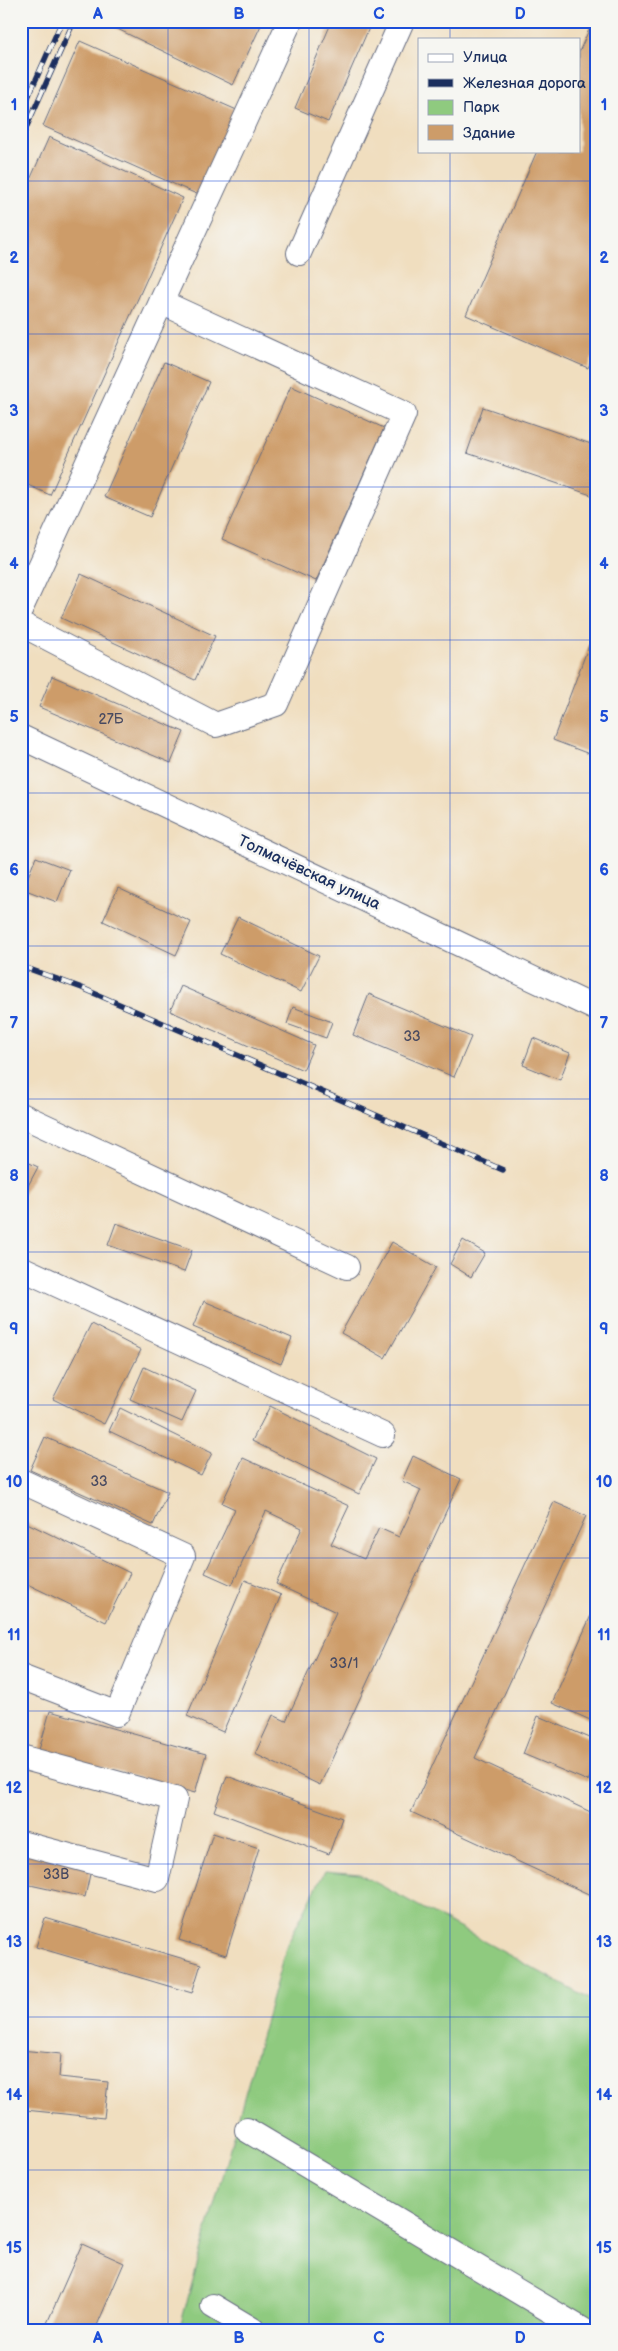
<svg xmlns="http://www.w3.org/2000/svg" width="618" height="2351" font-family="'Balsamiq Sans',sans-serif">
<rect width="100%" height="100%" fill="#f6f6f2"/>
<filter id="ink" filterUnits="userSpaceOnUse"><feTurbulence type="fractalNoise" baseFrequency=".02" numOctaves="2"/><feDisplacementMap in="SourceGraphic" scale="10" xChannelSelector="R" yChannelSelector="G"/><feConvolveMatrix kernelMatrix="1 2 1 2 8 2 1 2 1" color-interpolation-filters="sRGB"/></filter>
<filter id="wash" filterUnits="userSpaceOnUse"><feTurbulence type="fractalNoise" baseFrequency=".0096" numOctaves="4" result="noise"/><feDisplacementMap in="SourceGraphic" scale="20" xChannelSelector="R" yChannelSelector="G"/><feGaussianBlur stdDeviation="1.12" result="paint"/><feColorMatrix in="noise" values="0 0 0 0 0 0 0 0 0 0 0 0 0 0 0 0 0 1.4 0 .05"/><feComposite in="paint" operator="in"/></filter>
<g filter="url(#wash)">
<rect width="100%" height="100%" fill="#f0debf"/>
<!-- green -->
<path fill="#8fca7f" stroke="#557c6e" d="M325,1871L360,1874L597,2003V2330H179L287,1944Z"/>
<g id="blocks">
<!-- building -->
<path fill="#cd9c69" d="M101,21H263L233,85Z
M332,21H372L328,122L295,108Z
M593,21H597V347L588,368L466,315L537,151H579V52Z
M80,41L239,111L201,196L43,126Z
M49,137L183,198L50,495L21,482V200Z
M164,362L209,382L150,517L104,497Z
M291,386L384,428L316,581L222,539Z
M483,407L597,446V497L467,453Z
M81,574L215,636L195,680L61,618Z
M597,624V757L553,740Z
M52,676L184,732L171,763L39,707Z
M36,857L70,870L57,902L23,889Z
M118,888L191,922L176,955L103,921Z
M238,917L319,956L301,992L220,954Z
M181,986L314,1045L303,1070L170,1011Z
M369,994L471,1037L454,1077L353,1035Z
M293,1007L332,1022L326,1038L287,1024Z
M533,1038L570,1053L560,1080L523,1065Z
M21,1159L38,1167L21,1199Z
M116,1223L192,1250L184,1272L108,1245Z
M463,1240L485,1253L471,1277L450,1264Z
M392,1242L436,1267L385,1358L341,1333Z
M204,1301L292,1338L281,1364L193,1327Z
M91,1324L141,1350L104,1424L53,1399Z
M144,1367L196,1391L182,1422L130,1399Z
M270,1406L376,1459L359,1494L252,1441Z
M120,1408L212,1453L201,1475L109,1431Z
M45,1437L168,1492L153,1525L30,1470Z
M413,1456L461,1479L320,1785L255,1754L273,1715L286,1721L336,1612L276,1584L302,1528L266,1511L232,1585L205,1573L235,1509L222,1503L243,1458L349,1506L331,1544L364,1559L379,1528L399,1537L421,1490L402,1481Z
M554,1502L586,1516L475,1758L597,1815V1898L411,1812Z
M21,1520L130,1573L106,1622L21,1581Z
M245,1580L281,1595L223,1732L187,1716Z
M597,1602V1723L552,1703Z
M21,1702L28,1704L22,1726H21Z
M50,1711L206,1754L195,1793L39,1750Z
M538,1716L597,1741V1761L588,1781L523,1754Z
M227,1776L342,1818L329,1854L214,1811Z
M213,1833L259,1848L226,1955L179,1940Z
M21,1849L92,1865L85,1897L21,1883Z
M45,1918L201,1964L192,1993L36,1947Z
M21,2050L61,2054L59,2077L108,2082L104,2118L25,2110L21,2132Z
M82,2244L124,2263L95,2330H44Z"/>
</g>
</g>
<g filter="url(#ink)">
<use href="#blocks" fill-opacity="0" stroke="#666c80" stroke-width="1"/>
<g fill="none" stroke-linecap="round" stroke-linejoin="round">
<!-- minor casing -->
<g stroke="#666c80" stroke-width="26">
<path id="minor" d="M299,253L402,21
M21,608L290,21
M21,624L216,725L276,704L404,414L161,302
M21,737L597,1009
M21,1115L347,1267
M21,1268L383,1435
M21,1481L183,1556L117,1714L21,1677
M21,1757L175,1799L157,1879L21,1843
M247,2130L583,2330
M213,2306L253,2330"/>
</g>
<!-- minor -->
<use href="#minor" stroke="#fff" stroke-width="24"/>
<!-- rail casing -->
<g stroke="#1b2f5e" stroke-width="5.5">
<path id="rail" d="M21,113L62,21
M21,139L74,21
M21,966L82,988L503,1170"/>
</g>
<!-- rail -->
<use href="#rail" stroke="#f6f6f2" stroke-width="4" stroke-dasharray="11" stroke-linecap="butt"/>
</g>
</g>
<!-- grid -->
<path fill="none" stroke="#1d4ed8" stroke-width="1" stroke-opacity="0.55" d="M168,21V2330M309,21V2330M450,21V39M450,151V2330M21,181H597M21,334H597M21,487H597M21,640H597M21,793H597M21,946H597M21,1099H597M21,1252H597M21,1405H597M21,1558H597M21,1711H597M21,1864H597M21,2017H597M21,2170H597"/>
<g text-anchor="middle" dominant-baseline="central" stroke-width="5" stroke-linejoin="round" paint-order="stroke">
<!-- number labels -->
<g font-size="14" fill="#484a61">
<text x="111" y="719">27Б</text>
<text x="412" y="1036">33</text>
<text x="99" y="1481">33</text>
<text x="344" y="1663">33/1</text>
<text x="56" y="1874">33В</text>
</g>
<!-- street labels -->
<g font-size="16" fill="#1b2f5e" stroke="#f6f6f2">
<text transform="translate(309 873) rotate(25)">Толмачёвская улица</text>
</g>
</g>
<!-- margin -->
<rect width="618" height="2351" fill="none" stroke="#f6f6f2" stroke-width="55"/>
<!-- legend -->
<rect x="418" y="38" width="162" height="115" fill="#f6f6f2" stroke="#9ea6b7"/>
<rect x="428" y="54" width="25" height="8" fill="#ffffff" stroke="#9ea6b7"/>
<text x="463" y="62" font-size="15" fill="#1b2f5e">Улица</text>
<rect x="428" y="79" width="25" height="8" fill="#1b2f5e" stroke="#9ea6b7"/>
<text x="463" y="88" font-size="15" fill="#1b2f5e">Железная дорога</text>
<rect x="428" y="100" width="25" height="15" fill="#8fca7f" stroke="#9ea6b7"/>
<text x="463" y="112" font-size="15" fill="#1b2f5e">Парк</text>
<rect x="428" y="125" width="25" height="15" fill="#cd9c69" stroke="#9ea6b7"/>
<text x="463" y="138" font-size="15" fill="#1b2f5e">Здание</text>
<rect x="28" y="28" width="562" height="2296" fill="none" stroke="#1d4ed8" stroke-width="2"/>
<g font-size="16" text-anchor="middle" font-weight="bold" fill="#1d4ed8">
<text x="98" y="19">A</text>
<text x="239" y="19">B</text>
<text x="379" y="19">C</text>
<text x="520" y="19">D</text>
<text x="14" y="110">1</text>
<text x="604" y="110">1</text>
<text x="14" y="263">2</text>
<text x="604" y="263">2</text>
<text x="14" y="416">3</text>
<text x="604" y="416">3</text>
<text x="14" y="569">4</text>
<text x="604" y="569">4</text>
<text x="14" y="722">5</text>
<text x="604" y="722">5</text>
<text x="14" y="875">6</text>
<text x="604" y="875">6</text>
<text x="14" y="1028">7</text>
<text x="604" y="1028">7</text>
<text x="14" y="1181">8</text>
<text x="604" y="1181">8</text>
<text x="14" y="1334">9</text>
<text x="604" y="1334">9</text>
<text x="14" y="1487">10</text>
<text x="604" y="1487">10</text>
<text x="14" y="1640">11</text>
<text x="604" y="1640">11</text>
<text x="14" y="1793">12</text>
<text x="604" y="1793">12</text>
<text x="14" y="1947">13</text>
<text x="604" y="1947">13</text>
<text x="14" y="2100">14</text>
<text x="604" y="2100">14</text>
<text x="14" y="2253">15</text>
<text x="604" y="2253">15</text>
<text x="98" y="2343">A</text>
<text x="239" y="2343">B</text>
<text x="379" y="2343">C</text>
<text x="520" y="2343">D</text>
</g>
</svg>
